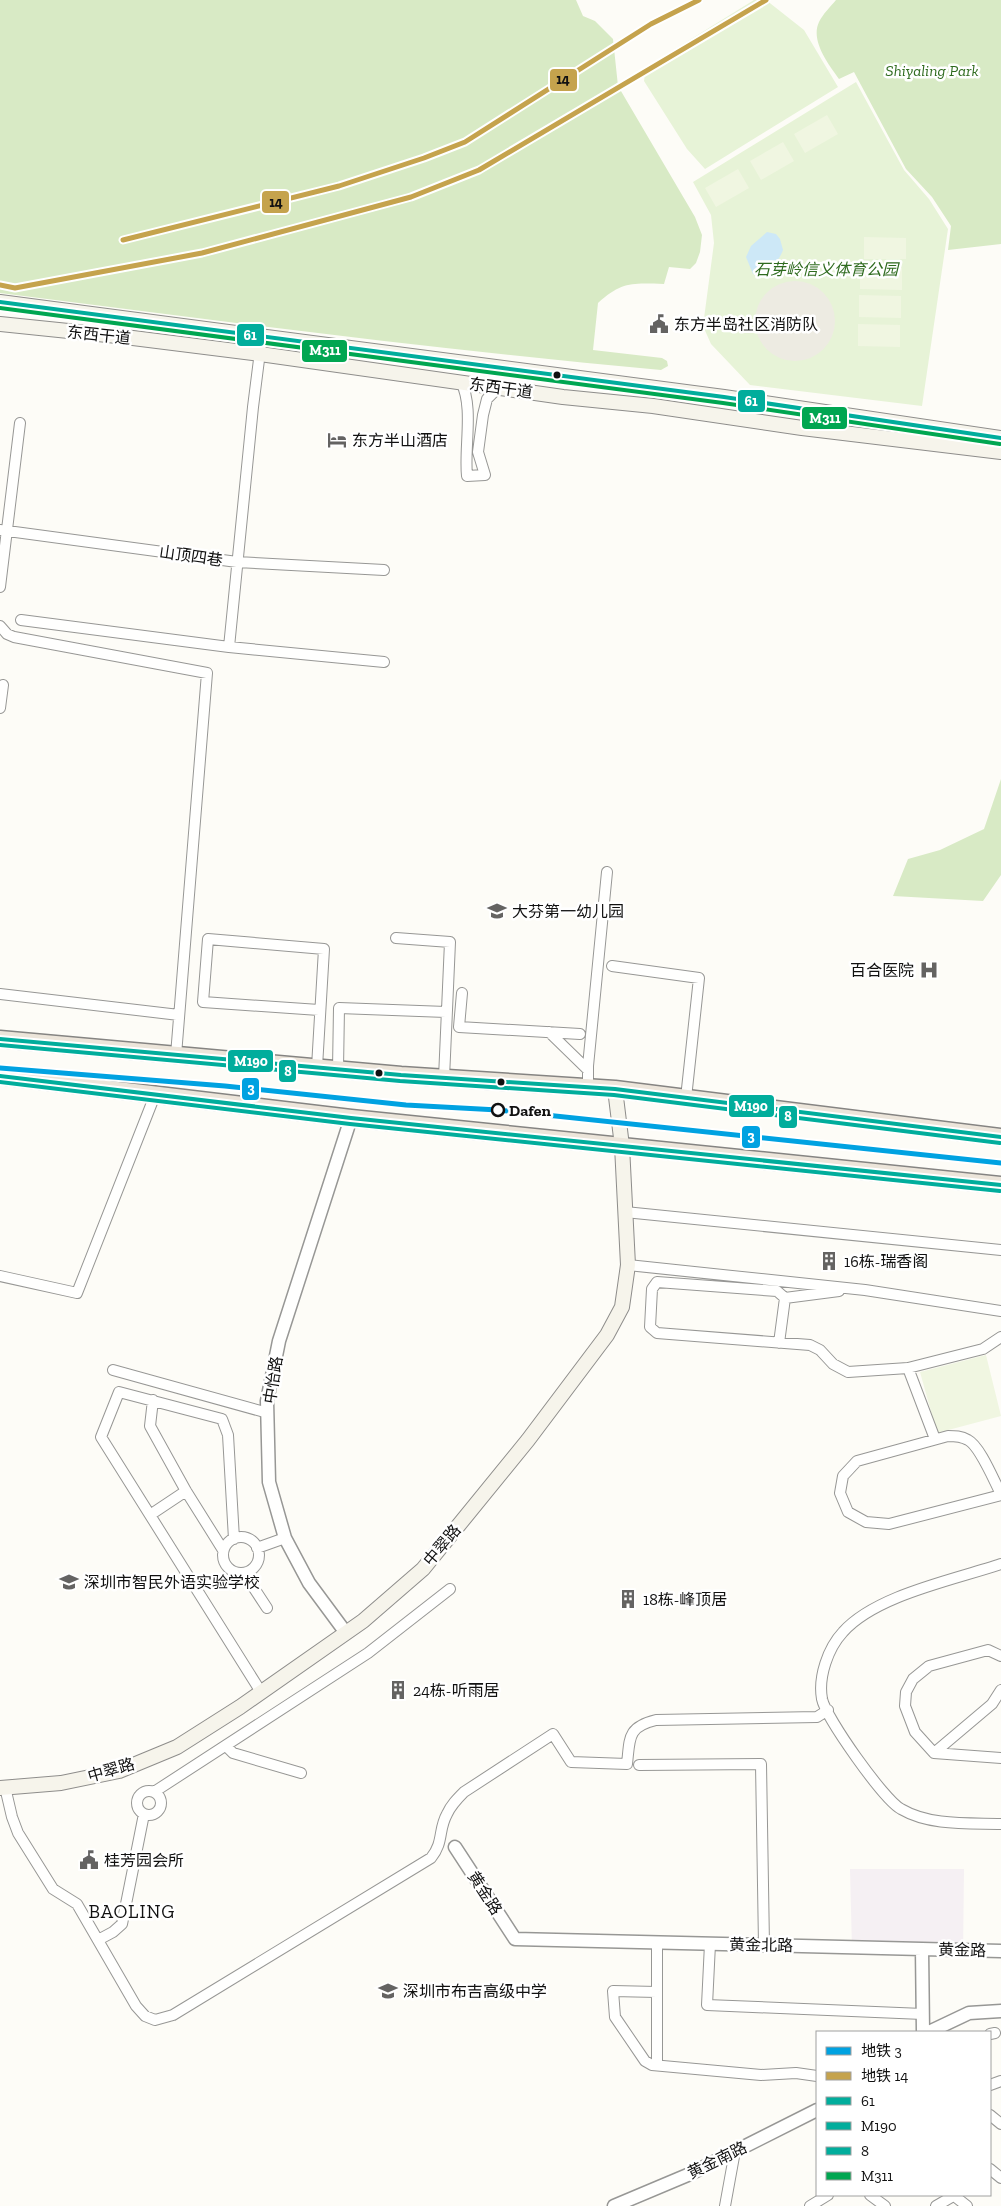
<svg xmlns="http://www.w3.org/2000/svg" width="1001" height="2206" font-family="'Zilla Slab','Noto Sans SC',serif">
<rect width="100%" height="100%" fill="#fdfcf7"/>
<!-- industrial -->
<path fill="#f5f0f3" d="M850,1869H964L963,1954L852,1949Z"/>
<!-- green -->
<path fill="#e7f3d7" d="M754,0H766L804,30L838,87L705,169L687,149L644,81L646,67Z
M856,82L904,170L929,199L948,229L922,406L750,385L711,344L703,326L714,243L711,215L693,182Z"/>
<!-- forest -->
<path fill="#d8eac5" d="M0,0H576L583,16L595,21L613,39L618,86L695,217L702,235L700,252L696,263L690,269L669,267L664,284C633,283 622,281 598,303L593,350L662,358L667,361L668,366L661,370C440,350 220,321 0,293Z
M836,0H1001V244L948,250L951,226L932,197L906,169L854,72L839,79C829,65 810,41 819,22C823,14 830,7 836,0Z
M1001,779V875L983,901L893,896L908,859L940,850L984,829Z"/>
<!-- pitch -->
<path fill="#f0f6e1" d="M827,115L838,134L805,153L794,134Z
M783,142L794,161L761,180L750,161Z
M738,169L749,188L716,207L705,188Z
M864,237L906,238V259H864Z
M860,267L902,268V290L860,289Z
M859,295L901,296V318L859,317Z
M858,324L900,325V347L858,346Z
M986,1355L1001,1416L937,1433L920,1372Z"/>
<!-- plaza -->
<path fill="#edebe2" d="M755 321a40 40 0 1 1 80 0a40 40 0 1 1-80 0Z"/>
<!-- water -->
<path fill="#cde8f7" d="M767,232L776,234L780,239L783,250C779,261 767,276 753,274L746,257L751,246Z"/>
<g fill="none" stroke-linecap="round" stroke-linejoin="round">
<!-- minor casing -->
<g stroke="#979795" stroke-width="12">
<path id="minor" d="M461,382C474,407 464,447 467,476L485,475L478,452L483,415L487,399L499,387
M0,530L237,562L384,570
M0,587L20,423
M21,620L229,647L253,407L262,336
M0,626L7,634L14,637L207,673L176,1055
M229,647L384,662
M0,708L3,685
M396,938L450,942L444,1078
M612,966L699,978L686,1098
M462,993L459,1027L580,1034
M0,994L179,1015
M549,1032L588,1070
M317,1067L324,949L208,939L203,1002L319,1010
M338,1069L339,1008L446,1012
M588,1087V1066L607,872
M625,1212L1001,1250
M628,1265L865,1290L1001,1311
M0,1276L77,1293L155,1095
M785,1298L777,1291L657,1282L652,1289L650,1327L657,1333L810,1345L820,1350L833,1364L848,1372L908,1368L983,1349L1001,1337
M779,1343L785,1298L839,1291
M908,1368L935,1439
M113,1370L268,1413
M153,1400L150,1426L186,1491L223,1550
M1001,1494C994,1481 980,1446 968,1440C961,1436 955,1436 948,1436L857,1461L843,1476L840,1493L848,1512L866,1522L889,1524L1001,1495
M150,1515L186,1491
M223 1555a18 18 0 1 1 36 0a18 18 0 1 1-36 0Z
M234,1539L228,1435L222,1419L119,1392L101,1437L261,1692
M257,1548L285,1538
M1001,1564C954,1580 876,1595 843,1632C828,1648 818,1677 822,1699C826,1718 884,1800 901,1809C930,1826 968,1823 1001,1824
M244,1573L267,1608
M1001,1656L988,1650L929,1666L913,1679L906,1692L905,1706L915,1732L934,1753L1001,1758
M226,1746L233,1753L301,1773
M934,1753L992,1704L1001,1690
M639,1765L761,1764L764,1945
M5,1787L12,1817L18,1833L53,1889L77,1904L136,2006L145,2016L155,2020L173,2015L431,1858C444,1842 438,1830 447,1814C451,1805 457,1799 464,1792L553,1734L571,1762L627,1764C630,1738 627,1727 656,1720L817,1717L828,1710
M137 1803a12 12 0 1 1 24 0a12 12 0 1 1-24 0Z
M154,1792L368,1653L450,1589
M98,1940L113,1932L122,1924L144,1814
M710,1944L707,2005L923,2014
M657,1992L613,1991L615,2017L645,2061L652,2065L761,2075L796,2073L817,2076
M990,2034L995,2033
M657,2065V1942
M990,2085L1001,2081
M990,2115L1001,2124
M990,2169L1001,2178
M870,2195L885,2206
M953,2195L967,2206
M725,2206L735,2151
M810,2206L828,2195
M936,2206L955,2195"/>
</g>
<!-- tertiary casing -->
<g stroke="#979795" stroke-width="15">
<path id="tertiary" d="M346,1633L309,1583L285,1538L269,1482L267,1401L279,1341L351,1118
M455,1847L515,1939L922,1949L923,2032
M922,1949L1001,1951
M929,2032L969,2013L1001,2011
M614,2206L690,2174L817,2110"/>
</g>
<!-- secondary casing -->
<g stroke="#8e8d8b" stroke-width="16">
<path id="secondary" d="M0,302L724,397L1001,438
M0,324L117,336L260,354L563,397L653,406L802,428L1001,452
M0,1788L61,1783L119,1771L177,1747L240,1707L363,1621L423,1569L528,1440L607,1335L622,1307L628,1265L622,1146L615,1089"/>
</g>
<!-- trunk casing -->
<g stroke="#858482" stroke-width="19">
<path id="trunk" d="M0,1039L401,1075L615,1089L1001,1137
M0,1076L351,1118L1001,1185"/>
</g>
<!-- minor -->
<use href="#minor" stroke="#fffffe" stroke-width="10"/>
<!-- tertiary -->
<use href="#tertiary" stroke="#fffffe" stroke-width="12"/>
<!-- secondary -->
<use href="#secondary" stroke="#f6f4eb" stroke-width="14"/>
<!-- trunk -->
<use href="#trunk" stroke="#ece5da" stroke-width="16"/>
<!-- bus-1 casing -->
<g stroke="#fff" stroke-width="8">
<path id="bus-1" d="M0,302L724,397L1001,438"/>
</g>
<!-- bus-2 casing -->
<g stroke="#fff" stroke-width="8">
<path id="bus-2" d="M0,1039L401,1075L615,1089L1001,1137
M0,1076L351,1118L1001,1185"/>
</g>
<!-- bus-3 casing -->
<g stroke="#fff" stroke-width="8">
<path id="bus-3" d="M0,1045L400,1081L614,1095L1000,1143
M0,1082L350,1124L1000,1191"/>
</g>
<!-- bus-4 casing -->
<g stroke="#fff" stroke-width="8">
<path id="bus-4" d="M0,308L723,403L1000,444"/>
</g>
<!-- bus-1 -->
<use href="#bus-1" stroke="#01ad9c" stroke-width="4"/>
<!-- bus-2 -->
<use href="#bus-2" stroke="#01ad9c" stroke-width="4"/>
<!-- bus-3 -->
<use href="#bus-3" stroke="#01ad9c" stroke-width="4"/>
<!-- bus-4 -->
<use href="#bus-4" stroke="#00a651" stroke-width="4"/>
<!-- metro-1 casing -->
<g stroke="#fff" stroke-width="9">
<path id="metro-1" d="M0,1068L225,1086L406,1105L498,1110L1001,1163"/>
</g>
<!-- metro-2 casing -->
<g stroke="#fff" stroke-width="9">
<path id="metro-2" d="M123,240L339,186L424,158L465,142L651,24L699,0
M0,285L15,288L202,253L411,197L479,170L766,0"/>
</g>
<!-- metro-1 -->
<use href="#metro-1" stroke="#00a2e1" stroke-width="5"/>
<!-- metro-2 -->
<use href="#metro-2" stroke="#c5a34d" stroke-width="5"/>
</g>
<!-- icons -->
<defs>
<g id="civic-bare" transform="scale(1.5)"><path d="M-.6-6.5H3V-4.5H.6V-3L4-1V1h2V6H-6V1h2V-1L-.6-3ZM-1.2 2.5V6h2.4V2.5Z" fill="#646362" stroke="#fff" stroke-width="2.5" paint-order="stroke"/></g>
<g id="hotel-bare" transform="scale(1.5)"><path d="M-6-4.5h1.5V1H6V5H4.5V3h-9V5H-6ZM-4 0a1.8 1.8 0 1 1 3.6 0ZM.5 0V-2.5h3Q6-2.5 6 0Z" fill="#646362" stroke="#fff" stroke-width="2.5" paint-order="stroke"/></g>
<g id="school-bare" transform="scale(1.5)"><path d="M0-5L7-2L0 1L-7-2ZM-4 1L0 2.5L4 1V4Q0 6-4 4Z" fill="#646362" stroke="#fff" stroke-width="2.5" paint-order="stroke"/></g>
<g id="hospital-bare" transform="scale(1.5)"><path d="M-5-5h3v3.5h4V-5h3V5h-3V1.5h-4V5h-3Z" fill="#646362" stroke="#fff" stroke-width="2.5" paint-order="stroke"/></g>
<g id="building-bare" transform="scale(1.5)"><path d="M-4-6H4V6H1V3H-1V6H-4ZM-2.5-4.3h1.7v1.8h-1.7ZM.8-4.3h1.7v1.8H.8ZM-2.5-1h1.7V.8h-1.7ZM.8-1h1.7V.8H.8Z" fill="#646362" stroke="#fff" stroke-width="2.5" paint-order="stroke"/></g>
</defs>
<g fill-rule="evenodd">
<use href="#civic-bare" x="659" y="324"/>
<use href="#hotel-bare" x="337" y="440"/>
<use href="#school-bare" x="497" y="911"/>
<use href="#hospital-bare" x="929" y="970"/>
<use href="#building-bare" x="829" y="1261"/>
<use href="#school-bare" x="69" y="1582"/>
<use href="#building-bare" x="628" y="1599"/>
<use href="#building-bare" x="398" y="1690"/>
<use href="#civic-bare" x="89" y="1860"/>
<use href="#school-bare" x="388" y="1991"/>
</g>
<!-- markers -->
<g fill="#111" stroke="#fff" stroke-width="2">
<circle cx="557" cy="375" r="4.5"/>
<circle cx="379" cy="1073" r="4.5"/>
<circle cx="501" cy="1082" r="4.5"/>
</g>
<circle fill="#fff" stroke="#111" stroke-width="2.5" cx="498" cy="1110" r="6"/>
<g text-anchor="middle" dominant-baseline="central" stroke-width="5" stroke-linejoin="round" paint-order="stroke">
<!-- park labels -->
<g font-size="16" font-style="italic" fill="#2f6b1f" stroke="#fff">
<text x="932" y="70">Shiyaling Park</text>
<text x="826" y="269">石芽岭信义体育公园</text>
</g>
<!-- poi labels -->
<g font-size="16" fill="#111" stroke="#fff" text-anchor="start">
<text x="674" y="324">东方半岛社区消防队</text>
<text x="352" y="440">东方半山酒店</text>
<text x="512" y="911">大芬第一幼儿园</text>
<text x="914" y="970" text-anchor="end">百合医院</text>
<text x="844" y="1261">16栋-瑞香阁</text>
<text x="84" y="1582">深圳市智民外语实验学校</text>
<text x="643" y="1599">18栋-峰顶居</text>
<text x="413" y="1690">24栋-听雨居</text>
<text x="104" y="1860">桂芳园会所</text>
<text x="403" y="1991">深圳市布吉高级中学</text>
</g>
<!-- street labels -->
<g font-size="16" fill="#111" stroke="#fff">
<text transform="translate(99 335) rotate(6)">东西干道</text>
<text transform="translate(501 388) rotate(8)">东西干道</text>
<text transform="translate(191 556) rotate(8)">山顶四巷</text>
<text transform="translate(273 1380) rotate(-81)">中怡路</text>
<text transform="translate(442 1545) rotate(-50)">中翠路</text>
<text transform="translate(111 1770) rotate(-16)">中翠路</text>
<text transform="translate(485 1893) rotate(57)">黄金路</text>
<text transform="translate(761 1945) rotate(1)">黄金北路</text>
<text transform="translate(962 1950) rotate(1)">黄金路</text>
<text transform="translate(717 2160) rotate(-26)">黄金南路</text>
</g>
<!-- stop labels -->
<g font-size="16" font-weight="bold" fill="#111" stroke="#fff" text-anchor="start">
<text x="509" y="1110">Dafen</text>
</g>
<!-- quarter labels -->
<g font-size="19" letter-spacing="1" fill="#111" stroke="#fff">
<text x="132" y="1911">BAOLING</text>
</g>
</g>
<g stroke="#fff" stroke-width="2">
<rect x="549" y="68" width="29" height="24" rx="5" fill="#c5a34d"/>
<rect x="261" y="190" width="29" height="24" rx="5" fill="#c5a34d"/>
<rect x="236" y="323" width="29" height="24" rx="5" fill="#01ad9c"/>
<rect x="301" y="339" width="47" height="24" rx="5" fill="#00a651"/>
<rect x="737" y="389" width="29" height="24" rx="5" fill="#01ad9c"/>
<rect x="801" y="406" width="47" height="24" rx="5" fill="#00a651"/>
<rect x="227" y="1049" width="47" height="24" rx="5" fill="#01ad9c"/>
<rect x="278" y="1059" width="19" height="24" rx="5" fill="#01ad9c"/>
<rect x="241" y="1077" width="19" height="24" rx="5" fill="#00a2e1"/>
<rect x="728" y="1094" width="47" height="24" rx="5" fill="#01ad9c"/>
<rect x="778" y="1105" width="20" height="24" rx="5" fill="#01ad9c"/>
<rect x="741" y="1125" width="20" height="24" rx="5" fill="#00a2e1"/>
</g>
<g font-size="14" text-anchor="middle" font-weight="bold" fill="#fff">
<text x="250" y="340">61</text>
<text x="325" y="355">M311</text>
<text x="751" y="406">61</text>
<text x="825" y="423">M311</text>
<text x="251" y="1066">M190</text>
<text x="288" y="1076">8</text>
<text x="251" y="1093">3</text>
<text x="751" y="1111">M190</text>
<text x="788" y="1121">8</text>
<text x="751" y="1141">3</text>
</g>
<g font-size="14" text-anchor="middle" font-weight="bold" fill="#111">
<text x="563" y="84">14</text>
<text x="276" y="207">14</text>
</g>
<!-- legend -->
<rect x="816" y="2031" width="175" height="165" fill="#ffffff" stroke="#a0a0a0"/>
<rect x="826" y="2047" width="25" height="8" fill="#00a2e1" stroke="#a0a0a0"/>
<text x="861" y="2056" font-size="15" fill="#111111">地铁 3</text>
<rect x="826" y="2072" width="25" height="8" fill="#c5a34d" stroke="#a0a0a0"/>
<text x="861" y="2081" font-size="15" fill="#111111">地铁 14</text>
<rect x="826" y="2097" width="25" height="8" fill="#01ad9c" stroke="#a0a0a0"/>
<text x="861" y="2106" font-size="15" fill="#111111">61</text>
<rect x="826" y="2122" width="25" height="8" fill="#01ad9c" stroke="#a0a0a0"/>
<text x="861" y="2131" font-size="15" fill="#111111">M190</text>
<rect x="826" y="2147" width="25" height="8" fill="#01ad9c" stroke="#a0a0a0"/>
<text x="861" y="2156" font-size="15" fill="#111111">8</text>
<rect x="826" y="2172" width="25" height="8" fill="#00a651" stroke="#a0a0a0"/>
<text x="861" y="2181" font-size="15" fill="#111111">M311</text>
</svg>
